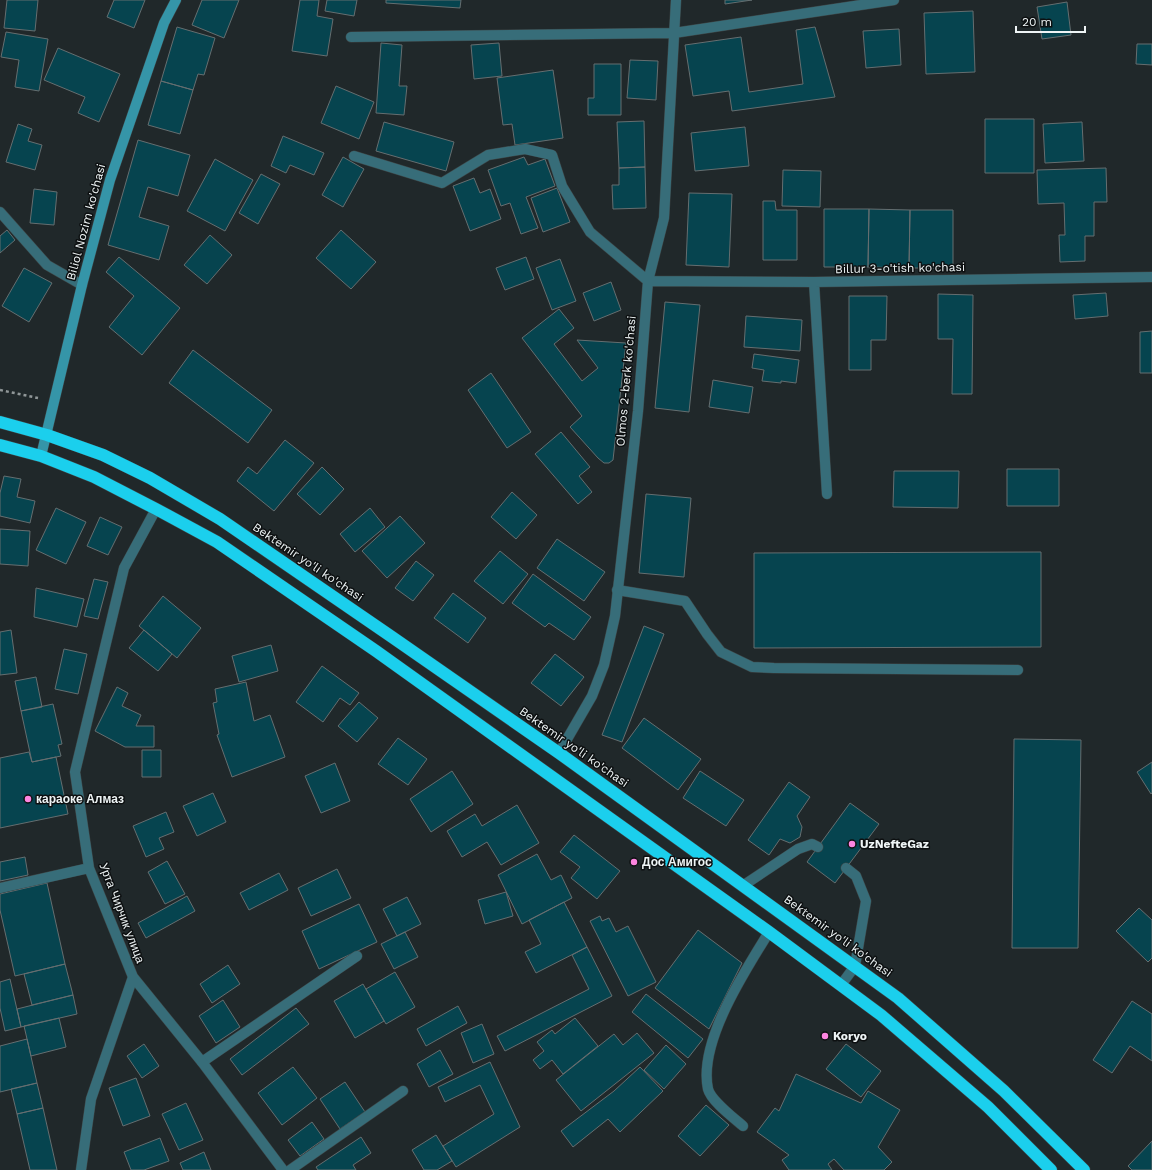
<svg xmlns="http://www.w3.org/2000/svg" width="1152" height="1170" font-family="'Work Sans',sans-serif">
<rect width="100%" height="100%" fill="#20282a"/>
<!-- building -->
<path fill="#06444f" stroke="#656e70" d="M7,0H38L35,31L4,28Z
M114,0H145L134,28L107,17Z
M202,0H239L224,38L192,25Z
M300,0H319L317,16L333,19L327,56L292,51Z
M327,0H357L354,16L325,11Z
M386,0H461L460,8L386,3Z
M725,0H752L725,4Z
M1067,2L1071,35L1042,39L1037,7Z
M973,11L975,72L926,74L924,13Z
M177,27L215,38L204,75L198,74L193,90L161,81Z
M815,27L835,97L732,111L729,91L693,96L685,45L741,37L749,92L803,84L796,30Z
M899,29L901,65L866,68L863,31Z
M6,32L48,39L39,91L15,87L19,60L1,57Z
M381,43L402,45L399,86H407L404,115L376,113Z
M499,43L502,76L474,79L471,45Z
M1137,44H1152V65L1136,64Z
M58,48L120,74L99,122L78,113L85,97L44,80Z
M630,60L658,61L656,100L627,98Z
M594,64H621V115H588V98H594Z
M553,70L563,138L515,145L512,124L503,125L497,78Z
M161,81L193,90L180,134L148,125Z
M336,86L374,102L359,139L321,123Z
M985,119H1034V173H985Z
M644,121L645,167L619,168L617,122Z
M384,122L454,142L446,171L376,151Z
M1082,122L1084,161L1045,163L1043,124Z
M18,124L32,129L28,141L42,145L35,170L6,162Z
M745,127L749,166L695,171L691,133Z
M283,136L324,153L314,175L290,165L286,173L271,166Z
M138,140L190,155L178,196L148,187L139,217L169,226L159,260L108,245Z
M343,157L364,169L343,207L322,195Z
M524,157L528,165L545,159L555,186L526,197L538,228L521,234L510,203L501,206L488,170Z
M215,159L253,180L225,231L187,211Z
M645,167L646,208L613,209L612,185H619V168Z
M1106,168L1107,202H1094V236H1085V261L1060,262L1059,235H1065L1064,203L1038,204L1037,170Z
M783,170L821,171L820,207L782,206Z
M261,174L280,184L258,224L239,213Z
M474,178L480,193L490,189L501,219L470,231L453,186Z
M557,188L570,222L543,232L531,198Z
M34,189L57,192L54,225L30,223Z
M689,193L732,194L729,267L686,265Z
M763,201H775L776,210H797V260H763Z
M824,209H869L868,267H824Z
M869,209L910,210L909,268L868,267Z
M910,210H953V268H909Z
M7,230L15,240L0,253V236Z
M341,230L376,262L351,289L316,258Z
M210,235L232,255L207,284L184,265Z
M119,257L180,308L142,355L109,327L134,296L106,272Z
M526,257L534,279L505,290L496,268Z
M560,259L576,301L552,310L536,268Z
M24,268L52,283L29,322L2,306Z
M611,282L621,310L594,321L583,293Z
M1106,293L1108,316L1075,319L1073,295Z
M938,294L973,295L972,394H952L953,339H938Z
M849,296H887L886,340H871V370H849Z
M665,302L700,305L689,412L655,408Z
M559,309L574,328L554,344L582,381L598,368L577,340L626,343L613,460L609,463H604L598,458L570,427L582,416L522,338Z
M746,316L802,320L800,351L744,347Z
M1152,331V373H1140V332Z
M193,350L272,410L248,443L169,383Z
M754,354L799,360L796,383L781,381V383L762,381L764,370L752,368Z
M491,373L531,432L507,448L468,390Z
M713,380L753,387L749,413L709,407Z
M561,432L590,467L579,476L592,492L578,504L535,454Z
M285,440L314,463L274,511L237,481L248,467L257,474Z
M322,467L344,489L320,515L297,494Z
M1007,469H1059V506H1007Z
M894,471H959L958,508L893,507Z
M4,476L21,479L17,497L35,501L30,523L0,516V493Z
M512,492L537,515L516,539L491,517Z
M646,494L691,498L684,577L639,573Z
M56,508L86,522L66,564L36,550Z
M370,508L385,527L355,552L340,534Z
M400,516L425,543L387,578L362,551Z
M100,517L122,527L108,555L87,546Z
M0,529L30,531L28,566L0,564Z
M557,539L605,572L584,601L537,568Z
M500,551L528,574L503,604L474,581Z
M1041,552V647L754,648V553Z
M416,561L434,575L413,601L395,588Z
M533,574L591,617L574,640L549,623L545,627L512,603Z
M94,579L108,582L98,619L84,616Z
M36,588L84,599L77,627L34,617Z
M453,593L486,618L468,643L434,618Z
M163,596L201,628L177,658L139,626Z
M644,626L664,634L622,742L602,735Z
M11,630L17,673L0,675V632Z
M144,630L172,654L158,671L129,648Z
M271,645L278,671L239,682L232,656Z
M64,649L87,654L78,694L55,689Z
M555,654L584,677L561,706L531,683Z
M322,666L359,693L350,705L340,698L323,722L296,702Z
M36,677L42,707L21,711L15,681Z
M246,682L254,721L270,715L285,757L232,777L217,735L219,734L213,703L217,702L215,689Z
M117,687L128,693L122,706L141,715L136,726H154V747H125L95,731Z
M359,702L378,718L357,742L338,726Z
M53,704L62,744L58,745L61,756L32,762L21,711Z
M644,718L701,759L678,790L622,748Z
M398,738L427,759L408,785L378,764Z
M1014,739L1081,740L1078,948H1012Z
M142,750H161V777H142Z
M29,752L32,762L56,757L68,814L0,828V758Z
M1152,762V793L1151,794L1137,772Z
M335,763L350,801L321,813L305,776Z
M452,771L473,804L431,832L410,799Z
M700,771L744,800L726,826L683,798Z
M789,782L810,797L797,816L802,827L800,837L790,843L780,839L769,855L748,840Z
M213,793L226,822L197,836L183,806Z
M850,803L879,824L835,883L807,862Z
M517,805L539,843L501,865L487,842L462,857L447,831L475,814L482,826Z
M166,812L174,832L159,838L164,849L146,857L133,826Z
M574,835L620,871L597,899L571,878L580,867L560,852Z
M537,854L551,880L561,875L572,898L522,924L498,875Z
M25,857L28,875L0,881V862Z
M167,861L185,894L165,904L148,872Z
M337,869L351,898L311,916L298,888Z
M279,873L288,890L249,910L240,893Z
M47,883L65,964L15,976L0,910V894Z
M506,892L513,916L485,924L478,900Z
M187,896L195,911L146,938L138,923Z
M407,897L421,924L397,936L383,909Z
M564,902L587,947L536,973L525,952L541,944L529,920Z
M359,904L377,942L319,969L302,931Z
M1139,908L1152,920V958L1148,962L1116,931Z
M600,916L602,921L609,918L616,932L628,926L656,982L628,996L590,921Z
M698,930L742,963L709,1029L655,988Z
M405,932L418,957L394,969L381,944Z
M587,947L612,996L505,1051L497,1036L589,989L572,955Z
M65,964L73,995L32,1005L24,974Z
M228,965L240,984L212,1003L200,984Z
M395,972L415,1007L386,1024L366,989Z
M10,979L21,1027L5,1031L0,1008V982Z
M363,984L384,1021L355,1038L334,1001Z
M646,994L703,1039L688,1058L632,1012Z
M73,995L77,1014L21,1027L17,1009Z
M223,1000L240,1027L216,1043L199,1016Z
M1132,1001L1152,1014V1061L1130,1046L1112,1073L1093,1060Z
M458,1006L467,1023L426,1046L417,1029Z
M296,1008L309,1024L242,1075L230,1059Z
M59,1018L66,1047L31,1056L24,1026Z
M575,1018L598,1046L563,1074L552,1060L540,1069L533,1060L544,1051L537,1042L552,1030L555,1034Z
M482,1024L494,1054L473,1063L461,1033Z
M637,1033L654,1053L581,1111L556,1080L614,1034L623,1045Z
M27,1039L37,1083L0,1092V1046Z
M144,1044L159,1066L142,1078L127,1056Z
M846,1044L881,1071L861,1097L826,1069Z
M666,1045L686,1064L664,1089L644,1070Z
M440,1050L453,1074L429,1087L417,1064Z
M490,1062L520,1127L456,1167L443,1146L494,1114L480,1085L445,1102L438,1087Z
M293,1067L317,1098L282,1125L258,1093Z
M640,1067L663,1091L620,1132L608,1119L573,1147L561,1131L614,1091Z
M796,1074L861,1103L868,1091L900,1110L878,1147L892,1162L884,1170H844L834,1159L828,1164L832,1170H789L782,1160L789,1155L757,1132L775,1108L779,1111Z
M136,1078L150,1116L123,1126L109,1088Z
M345,1082L365,1112L340,1129L320,1099Z
M37,1083L43,1108L17,1114L11,1089Z
M186,1103L203,1140L179,1150L162,1114Z
M706,1105L729,1125L700,1156L678,1136Z
M43,1108L57,1170H30L17,1114Z
M312,1122L324,1139L300,1156L288,1140Z
M436,1135L452,1161L437,1170H424L412,1150Z
M361,1137L371,1153L353,1165L356,1170H318L316,1167Z
M160,1138L169,1161L144,1170H131L124,1152Z
M1152,1141V1170H1132L1128,1166Z
M204,1152L211,1170H183L180,1163Z"/>
<g fill="none" stroke-linecap="round" stroke-linejoin="round">
<!-- lane casing -->
<g stroke="#3d4546" stroke-width="11">
<path id="lane" d="M0,212L47,265L82,285
M617,590L685,601L707,634L721,652L752,667L774,668L1018,670
M744,885L798,849L812,844L818,847
M841,985L855,966L866,901L856,876L846,868
M202,1062L357,956
M290,1170L403,1091"/>
</g>
<!-- street casing -->
<g stroke="#3d4546" stroke-width="11">
<path id="street" d="M351,37L674,33L894,0
M354,156L442,183L488,155L525,149L552,155L562,186L590,232L648,281L814,282L1152,277
M814,282L827,494
M156,509L124,568L75,772L89,868L133,977L202,1062L283,1170
M559,753L592,696L604,665L615,616L638,411L648,281L664,218L676,0
M0,888L89,868
M743,1126C734,1118 711,1101 708,1089C698,1042 745,971 769,932
M81,1170L91,1099L133,977"/>
</g>
<!-- secondary casing -->
<g stroke="#3d4546" stroke-width="11">
<path id="secondary" d="M41,456L82,285L110,180L164,23L176,0"/>
</g>
<!-- highway casing -->
<g stroke="#3d4546" stroke-width="13">
<path id="highway" d="M0,422L47,435L103,455L150,478L220,519L392,637L559,753L898,998L1004,1091L1084,1170
M0,445L41,456L94,477L156,509L217,542L376,651L769,932L881,1015L988,1107L1051,1170"/>
</g>
<!-- path -->
<path stroke="#909798" stroke-width="2.5" stroke-dasharray="3 3" stroke-linecap="butt" d="M0,390L38,398"/>
<!-- lane -->
<use href="#lane" stroke="#376d79" stroke-width="10"/>
<!-- street -->
<use href="#street" stroke="#376d79" stroke-width="10"/>
<!-- secondary -->
<use href="#secondary" stroke="#3595a8" stroke-width="10"/>
<!-- highway -->
<use href="#highway" stroke="#1bcfed" stroke-width="12"/>
</g>
<!-- markers -->
<g fill="#fe85e0" stroke="#0d1011" stroke-width="1.5">
<circle cx="28" cy="799" r="4"/>
<circle cx="852" cy="844" r="4"/>
<circle cx="634" cy="862" r="4"/>
<circle cx="825" cy="1036" r="4"/>
</g>
<g text-anchor="middle" dominant-baseline="central" stroke-width="3" stroke-linejoin="round" paint-order="stroke">
<!-- street labels -->
<g font-size="12" fill="#eef4f5" stroke="#0d1011">
<text transform="translate(86 222) rotate(-75)">Biliol Nozim ko'chasi</text>
<text transform="translate(900 268) rotate(-1)">Billur 3-o'tish ko'chasi</text>
<text transform="translate(626 381) rotate(-85)">Olmos 2-berk ko'chasi</text>
<text transform="translate(308 562) rotate(34)">Bektemir yo'li ko'chasi</text>
<text transform="translate(574 747) rotate(35)">Bektemir yo'li ko'chasi</text>
<text transform="translate(122 913) rotate(69)">Урта Чирчик улица</text>
<text transform="translate(838 936) rotate(36)">Bektemir yo'li ko'chasi</text>
</g>
<!-- poi labels -->
<g font-size="12" font-weight="bold" fill="#eef4f5" stroke="#0d1011" text-anchor="start">
<text x="36" y="799">караоке Алмаз</text>
<text x="860" y="844">UzNefteGaz</text>
<text x="642" y="862">Дос Амигос</text>
<text x="833" y="1036">Koryo</text>
</g>
</g>
<!-- scale -->
<path d="M1016 26v6h69v-6" fill="none" stroke="#eef4f5" stroke-width="2"/>
<text x="1022" y="26" font-size="12" fill="#eef4f5" stroke="#0d1011" stroke-width="3" paint-order="stroke">20 m</text>
</svg>
